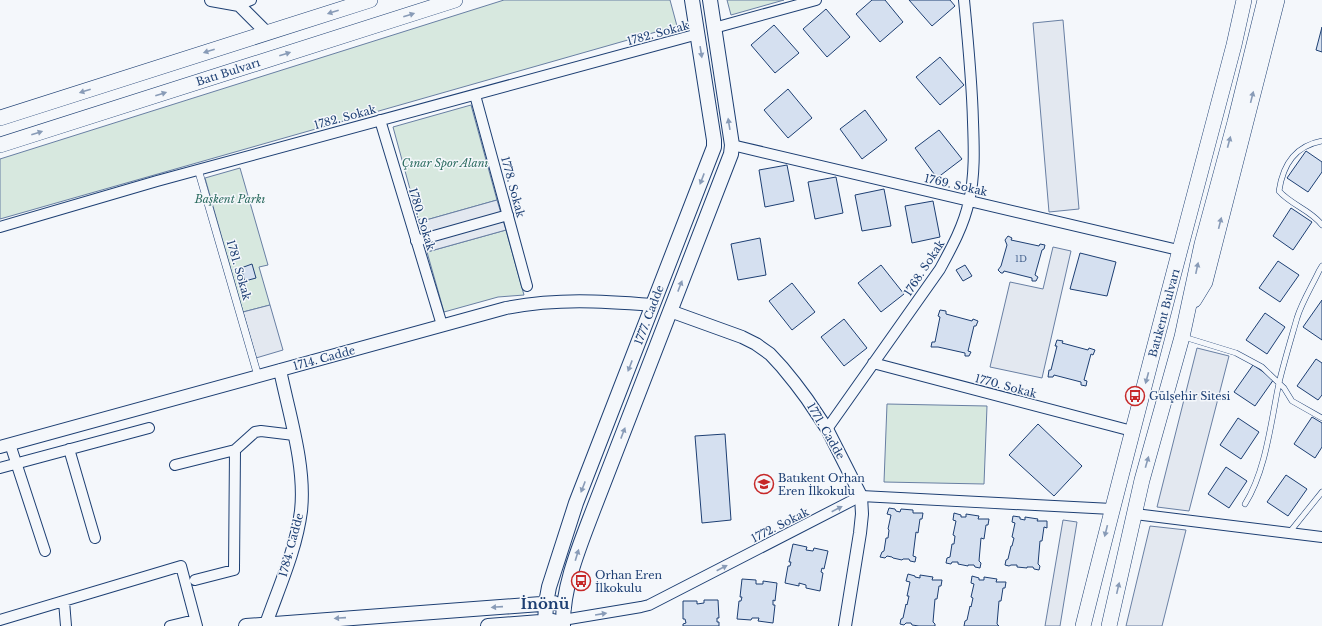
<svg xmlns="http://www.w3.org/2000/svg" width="1322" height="626" font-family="'Libre Baskerville',serif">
<rect width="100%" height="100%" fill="#f4f7fb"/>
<!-- green -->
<path fill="#d7e8df" stroke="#687fa3" d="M504,0H670L677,26L0,219V159Z
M727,0H784L731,15Z
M471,105L497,200L419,222L393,127Z
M240,168L268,265L259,267L270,305L243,312L205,178Z
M506,230L524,295L498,297L444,312L427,252Z
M887,404L987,406L984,484L884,482Z"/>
<!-- parking -->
<path fill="#e3e8f0" stroke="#687fa3" d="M1063,20L1079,209L1049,212L1033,23Z
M497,200L506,230L427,252L419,222Z
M1053,247L1071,251L1042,378L990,367L1010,282L1043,289Z
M270,305L283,350L256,358L243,312Z
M1197,348L1229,356L1189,511L1157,507Z
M1063,520L1077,522L1060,626H1045Z
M1150,526L1186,530L1162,626H1126Z"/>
<!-- building -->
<path fill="#d5e0f0" stroke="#1d3f73" d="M872,0H885L903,22L880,42L856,14Z
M909,0H950L955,6L932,26Z
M826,9L850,37L827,57L803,29Z
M774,25L799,53L775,73L751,45Z
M1322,27V52L1316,50Z
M940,57L964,85L940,105L916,77Z
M788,89L812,118L788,138L764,110Z
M865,110L887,140L862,159L840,129Z
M939,130L962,159L937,178L915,148Z
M1306,151L1322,162V172L1308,192L1287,178Z
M787,165L794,201L765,207L759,170Z
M836,177L843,213L815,219L808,182Z
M884,189L891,226L862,231L855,195Z
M933,201L940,237L912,243L905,206Z
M1291,208L1312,222L1293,250L1273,236Z
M1008,236L1012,238L1011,240L1039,246L1040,244L1045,245L1044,249L1042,250L1035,275L1038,277L1036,281H1032V278L1004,271L1003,273H1001L998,270L1001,266L1007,245L1005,240Z
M760,238L766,275L738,280L731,244Z
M1080,253L1116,262L1107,296L1070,289Z
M1278,261L1299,275L1280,302L1259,288Z
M252,264L256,278L245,281L241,268Z
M881,265L904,294L881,312L858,283Z
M965,265L972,276L963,281L956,270Z
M792,283L815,312L792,330L769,301Z
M1322,300V340L1303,327Z
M940,310L946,311V314L972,321L973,319L978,321L976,326H974L968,351L971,352L969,356H965V353L938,347H931L932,342H935L940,317L938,316Z
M1265,313L1285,327L1267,354L1246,340Z
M844,319L867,348L844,366L821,337Z
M1057,340L1063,341L1062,343L1088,350L1089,348L1095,350L1093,355L1091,354L1084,380L1087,381L1086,386L1081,385V382L1054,375L1053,377H1048L1049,370H1051L1057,346H1055Z
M1316,359L1322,363V395L1318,400L1297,386Z
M1253,365L1274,379L1255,406L1234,392Z
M1312,417L1322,423V447L1315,458L1294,444Z
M1238,418L1259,432L1241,459L1220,445Z
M1038,424L1082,466L1054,496L1009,455Z
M725,434L731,520L702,523L695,436Z
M1226,467L1247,481L1229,508L1208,494Z
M1286,475L1307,489L1288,516L1267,502Z
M889,508L895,509L896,511L900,512L901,509L913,510V513H923L922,519H920L918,533L916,532L913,556L916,557L915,562L910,561L909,559H903L902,560L893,558L892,557L887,556L885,558L880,557L882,552L884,551L886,538H888L889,530L888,529L891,515L887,514Z
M954,513L961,515V517H966V514L979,516L978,519H989L988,525H986L984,539L981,538L979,561L981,563L980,568L975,567L974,565H968V566L958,564V562H952L951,564L946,563L947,558L950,557L952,544H954L955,536L953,535L956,521L953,520Z
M1013,516L1020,517V519L1025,520V517L1038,519L1037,521H1047V528L1044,527L1042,541H1040L1038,564L1040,566L1039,570L1034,569L1033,567H1027V568L1017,567V565H1011L1009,566L1005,565L1006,560L1008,559L1011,546H1012L1014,538L1012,537L1015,523L1012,522Z
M793,544L807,547L806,550L813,551L814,548L828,551L824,569L822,568L821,572L823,573L820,591L806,588V585L799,583V586L785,583L788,566H790L791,562H789Z
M908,574L915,576V577L920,578V575L933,577L932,580H942L941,586H939L937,599H935L933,622L935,624V626H919L912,625L911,623H906L904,625L900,624L901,619L903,618L906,604L907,605L909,596H907L910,582L906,581Z
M972,576L979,578V580H984V577L997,579L996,582H1006L1005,588H1003L1001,601H999L997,624L999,626H964L965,621L967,620L970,606L971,607L973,598L971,597L974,584L971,583Z
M742,579L756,580V584H763V581L777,583L775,601L773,600V605H775L773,623L758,621L759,618H752L751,620L737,619L739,601H741L742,597H740Z
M704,600H718L719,618H717V622H719V626H683V624L686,623L685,619H683V601H697V604L704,603Z"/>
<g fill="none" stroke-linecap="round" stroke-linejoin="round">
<!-- service casing -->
<g stroke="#1d3f73" stroke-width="6">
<path id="service" d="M1322,141C1295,146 1283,164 1279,191C1291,205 1311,210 1322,225
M1184,337L1236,353L1262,367L1284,388L1292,401L1322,418
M1245,504C1266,471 1271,421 1279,383C1284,362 1291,339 1297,318C1302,302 1312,286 1319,271L1322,266
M1289,533L1322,492"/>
</g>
<!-- pedestrian casing -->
<g stroke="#1d3f73" stroke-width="8">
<path id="pedestrian" d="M198,169L258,376"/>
</g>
<!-- minor casing -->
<g stroke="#1d3f73" stroke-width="12">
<path id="minor" d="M239,5L251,0
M714,28L816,0
M475,95L527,286
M380,120L442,325
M732,145L1174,249
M0,227L157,181L698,34
M416,241L508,215
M873,363L1132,431
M827,429L940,269C952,247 964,225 969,201C975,176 974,148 973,122C972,81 968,41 964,0
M10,444L45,551
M69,449L95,538
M175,465L235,450L255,432L261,431L294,435
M0,468L149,428
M1135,514L1322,537
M195,580L234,570L235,450
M64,601L66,626
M0,620L181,566L197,626
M563,620L641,607L649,605L861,496L1112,509
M170,626L195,620"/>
</g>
<!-- tertiary casing -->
<g stroke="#1d3f73" stroke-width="14">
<path id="tertiary" d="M211,0L239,5L263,29L265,33
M670,311L742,337L756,344L770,354L782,367L795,383L807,399L827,429L861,496L862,514L860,533L845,626
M0,447L506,308C558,298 601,301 653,305
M266,624C279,587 296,550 301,511C306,466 289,414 280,370"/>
</g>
<!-- secondary casing -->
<g stroke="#1d3f73" stroke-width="16">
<path id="secondary" d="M246,626L554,603
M488,626L553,621
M545,626L546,603L549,587L576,503L714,147V140L692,0
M563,626C562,587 580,545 594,508L731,154L732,145L710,0"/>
</g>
<!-- primary casing -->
<g stroke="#1d3f73" stroke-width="16">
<path id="primary" d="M0,118L370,0
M0,145L455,0
M1194,300L1205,282L1277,0
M1083,626C1131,432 1183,239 1234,45L1244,0
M1109,626L1142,480L1182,337L1202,244L1235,122L1265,0"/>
</g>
<!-- service -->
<use href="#service" stroke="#f4f7fb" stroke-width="5"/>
<!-- pedestrian -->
<use href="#pedestrian" stroke="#f4f7fb" stroke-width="7"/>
<!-- minor -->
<use href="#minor" stroke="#f4f7fb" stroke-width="10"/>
<!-- tertiary -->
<use href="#tertiary" stroke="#f4f7fb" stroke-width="12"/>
<!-- secondary -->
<use href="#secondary" stroke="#f4f7fb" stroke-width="14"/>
<!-- primary -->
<use href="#primary" stroke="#f4f7fb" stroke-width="15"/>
</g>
<!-- one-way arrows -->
<defs><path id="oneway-solid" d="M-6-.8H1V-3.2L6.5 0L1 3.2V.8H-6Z"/></defs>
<g fill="#889bb7">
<use href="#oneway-solid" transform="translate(333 12) rotate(162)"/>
<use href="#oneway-solid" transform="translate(409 15) rotate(-18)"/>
<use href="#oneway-solid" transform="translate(209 51) rotate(162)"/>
<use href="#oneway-solid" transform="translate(701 52) rotate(81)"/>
<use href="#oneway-solid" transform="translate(285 54) rotate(-18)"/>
<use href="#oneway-solid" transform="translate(85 91) rotate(162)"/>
<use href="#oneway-solid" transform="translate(161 94) rotate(-18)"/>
<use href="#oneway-solid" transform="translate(1252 97) rotate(-76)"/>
<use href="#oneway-solid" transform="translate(729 124) rotate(-99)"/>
<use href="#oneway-solid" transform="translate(37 133) rotate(-18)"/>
<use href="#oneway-solid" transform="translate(1229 142) rotate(-75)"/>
<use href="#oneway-solid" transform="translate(702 179) rotate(111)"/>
<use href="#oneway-solid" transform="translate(1220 223) rotate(-76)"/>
<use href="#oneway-solid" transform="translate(1197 268) rotate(-78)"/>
<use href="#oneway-solid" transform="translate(680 286) rotate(-69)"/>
<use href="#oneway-solid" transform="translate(630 366) rotate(111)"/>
<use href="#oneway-solid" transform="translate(1147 378) rotate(105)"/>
<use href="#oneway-solid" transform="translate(623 433) rotate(-69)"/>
<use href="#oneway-solid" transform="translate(1147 462) rotate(-74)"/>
<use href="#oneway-solid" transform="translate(583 487) rotate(111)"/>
<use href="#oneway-solid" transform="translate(837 509) rotate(-27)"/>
<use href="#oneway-solid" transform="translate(1106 531) rotate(104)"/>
<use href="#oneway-solid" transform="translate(577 555) rotate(-73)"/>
<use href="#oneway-solid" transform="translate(722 568) rotate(-27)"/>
<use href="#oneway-solid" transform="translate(1118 588) rotate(-77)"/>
<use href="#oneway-solid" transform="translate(497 607) rotate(176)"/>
<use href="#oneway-solid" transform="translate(601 614) rotate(-9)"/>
<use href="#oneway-solid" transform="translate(340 618) rotate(176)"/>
</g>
<!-- icons -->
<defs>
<g id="bus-ring" transform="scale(1)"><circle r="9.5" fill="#f4f7fb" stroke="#c62828" stroke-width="1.5"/><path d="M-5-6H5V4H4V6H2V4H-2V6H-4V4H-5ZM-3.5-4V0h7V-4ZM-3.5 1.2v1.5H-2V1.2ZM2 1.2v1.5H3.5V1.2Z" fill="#c62828"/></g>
<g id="school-ring" transform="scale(1)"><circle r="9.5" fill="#f4f7fb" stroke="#c62828" stroke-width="1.5"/><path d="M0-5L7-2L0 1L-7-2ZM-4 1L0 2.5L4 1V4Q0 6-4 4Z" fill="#c62828"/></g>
</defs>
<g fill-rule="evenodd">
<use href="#bus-ring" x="1135" y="396"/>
<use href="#school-ring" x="764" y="484"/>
<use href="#bus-ring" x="581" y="581"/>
</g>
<g text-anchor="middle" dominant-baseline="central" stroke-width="3" stroke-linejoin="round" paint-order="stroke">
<!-- number labels -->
<g font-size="9" fill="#4b6792">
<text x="1021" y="258">1D</text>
</g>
<!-- street labels -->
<g font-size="11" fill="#1d3f73" stroke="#f4f7fb">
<text transform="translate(658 33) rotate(-15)">1782. Sokak</text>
<text transform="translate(228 72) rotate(-18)">Batı Bulvarı</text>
<text transform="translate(345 117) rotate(-15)">1782. Sokak</text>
<text transform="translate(956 185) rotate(13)">1769. Sokak</text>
<text transform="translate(513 187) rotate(75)">1778. Sokak</text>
<text transform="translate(422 219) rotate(73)">1780. Sokak</text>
<text transform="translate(924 268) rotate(-57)">1768. Sokak</text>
<text transform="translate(239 270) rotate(74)">1781. Sokak</text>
<text transform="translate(1164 313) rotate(-75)">Batıkent Bulvarı</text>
<text transform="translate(649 315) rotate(-69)">1777. Cadde</text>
<text transform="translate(324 358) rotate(-15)">1714. Cadde</text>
<text transform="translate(1006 386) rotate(15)">1770. Sokak</text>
<text transform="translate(826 431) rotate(60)">1771. Cadde</text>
<text transform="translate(780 525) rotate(-27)">1772. Sokak</text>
<text transform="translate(291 545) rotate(-75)">1784. Cadde</text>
</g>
<!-- park labels -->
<g font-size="11" font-style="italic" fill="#2c6c60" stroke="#f4f7fb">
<text x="445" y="163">Çınar Spor Alanı</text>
<text x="230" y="199">Başkent Parkı</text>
</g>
<!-- poi labels -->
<g font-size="11" fill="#1d3f73" stroke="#f4f7fb" text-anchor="start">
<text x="1149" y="396">Gülşehir Sitesi</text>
<text x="778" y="478">Batıkent Orhan<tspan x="778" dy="13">Eren İlkokulu</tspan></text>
<text x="595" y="575">Orhan Eren<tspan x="595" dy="13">İlkokulu</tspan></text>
</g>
<!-- district labels -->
<g font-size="15" font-weight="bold" fill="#1d3f73" stroke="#f4f7fb">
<text x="545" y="603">İnönü</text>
</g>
</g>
</svg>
